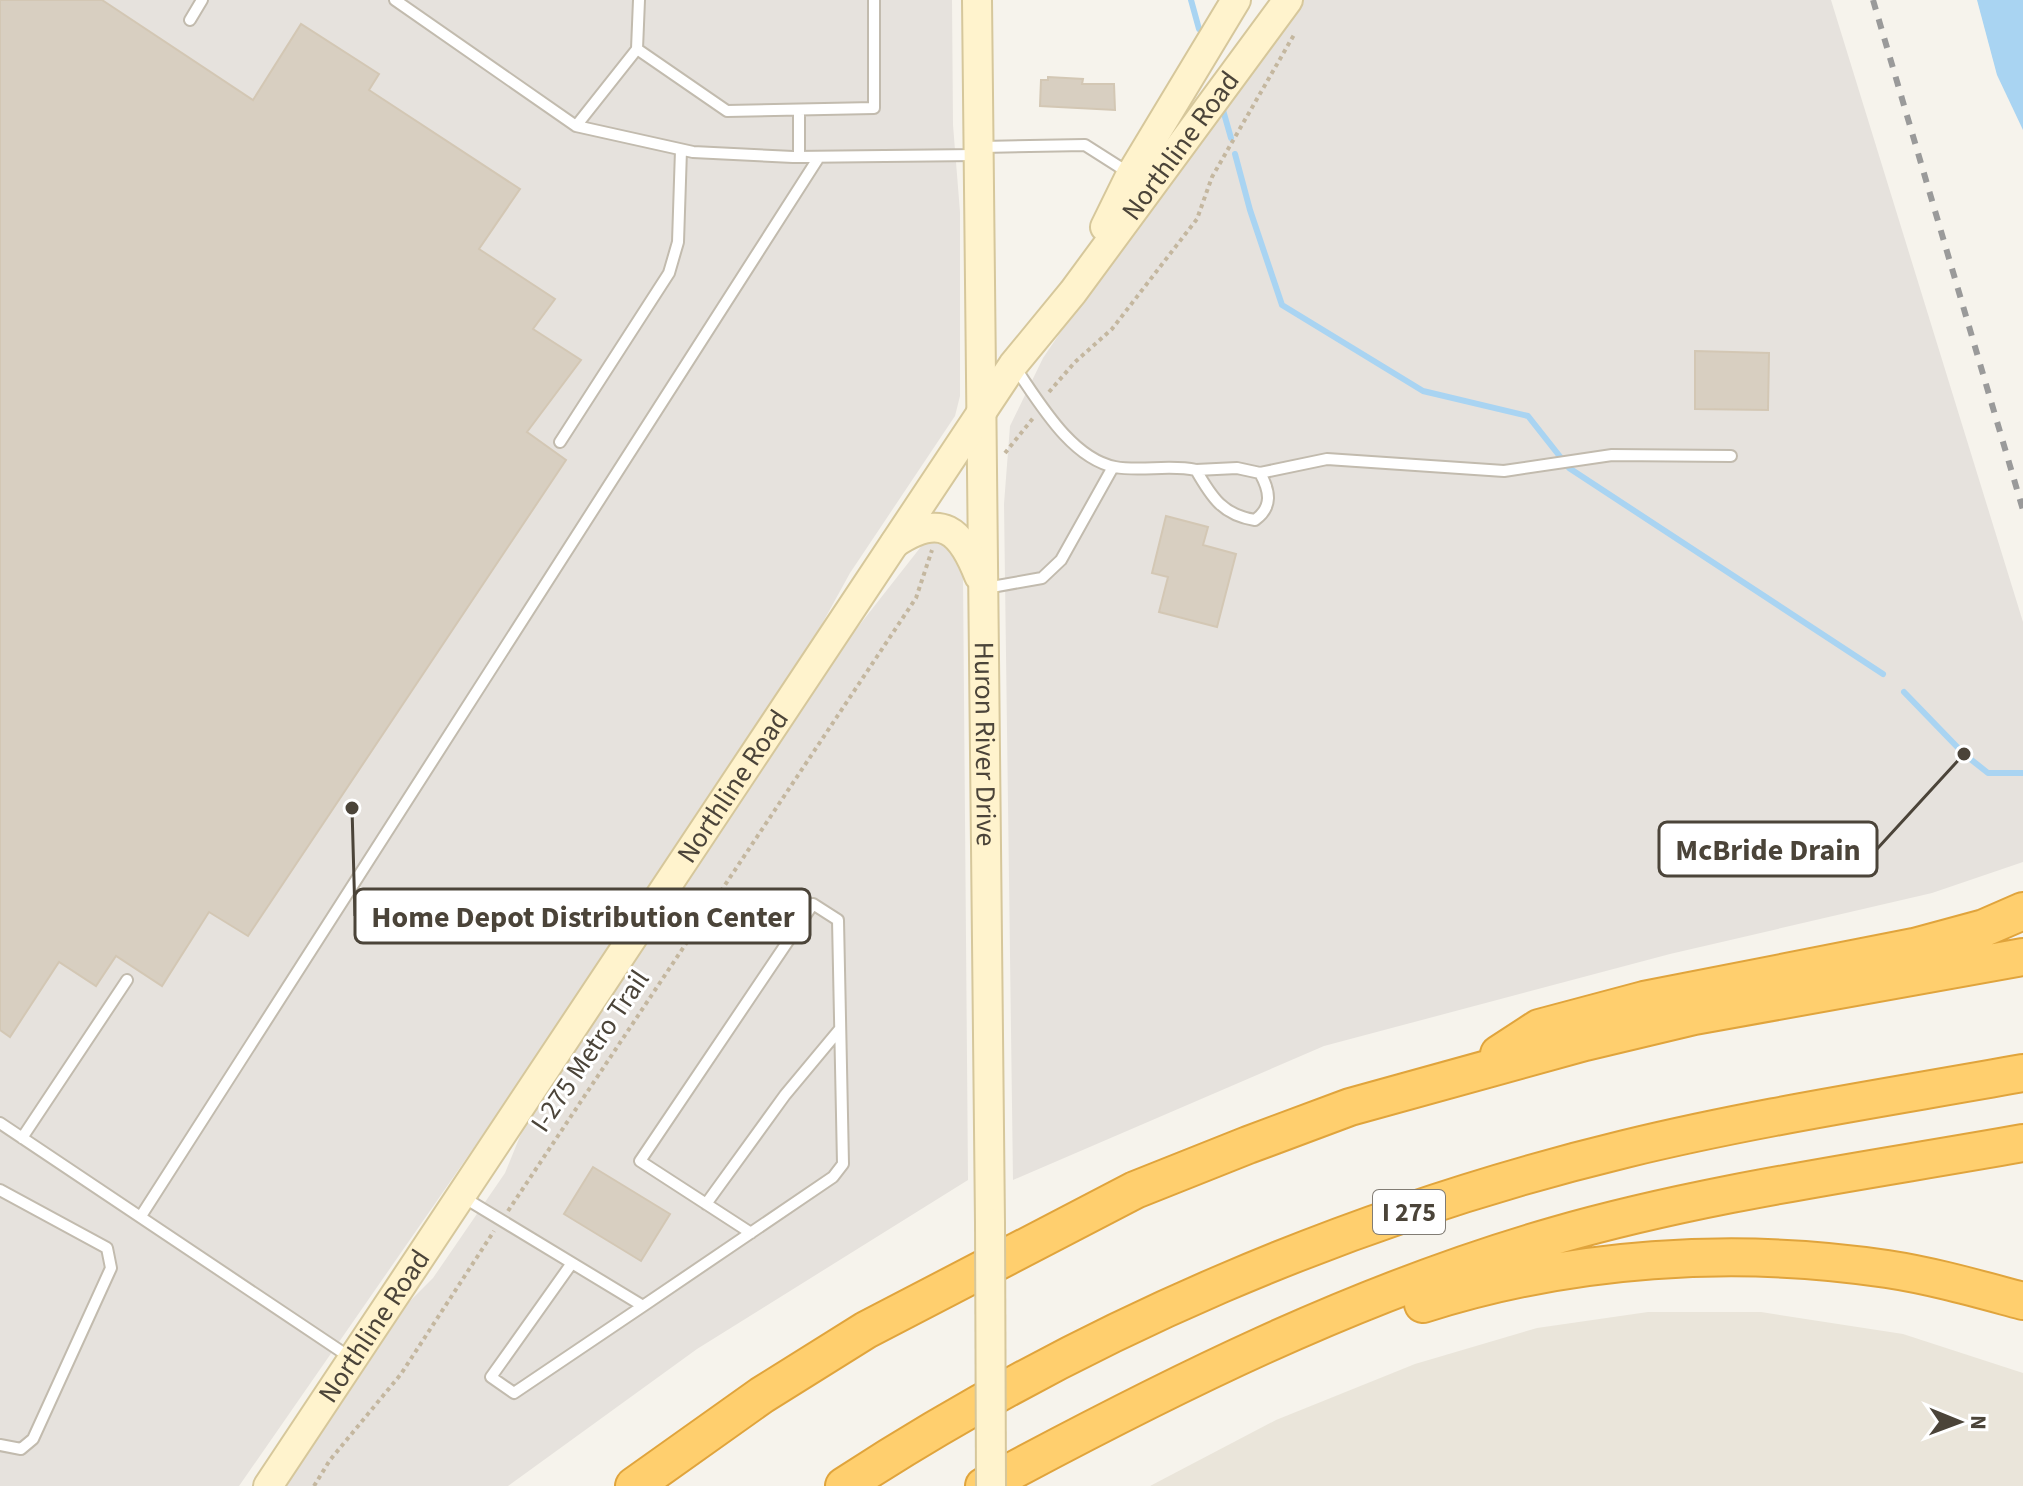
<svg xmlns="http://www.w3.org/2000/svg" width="2023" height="1486" font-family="'Source Sans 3',sans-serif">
<rect width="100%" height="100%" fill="#f6f3ec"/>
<!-- residential -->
<path fill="#eae5da" d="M1648,1312H1761L1903,1334L2023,1373V1486H1150L1276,1420L1415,1364L1537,1328Z"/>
<!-- industrial -->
<path fill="#e6e2dd" d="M0,0H952L953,125L960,212V396L955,416L850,573L806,653L602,963L239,1486H0Z
M1286,0H1831L2023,622V862L1932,893L1670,954L1324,1046L1013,1180L1004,504L1010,426L1043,358Z
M927,539L946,543L961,560L963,576L968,1180L697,1349L508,1486H282L392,1319L433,1278L505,1173L527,1119L832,660Z"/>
<!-- water -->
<path fill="#a9d4f2" d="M1977,0H2023V130L1997,75Z"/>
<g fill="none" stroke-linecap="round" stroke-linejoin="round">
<!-- stream -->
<path stroke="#a9d4f2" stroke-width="6" d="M1191,0L1199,29
M1221,103L1231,138
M1235,154L1250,210L1282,305L1423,391L1528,416L1569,468L1883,674
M1904,692L1964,754L1988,773H2023"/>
</g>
<!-- building -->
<path fill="#d8cfc1" stroke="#d3c7b4" stroke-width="2" d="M0,0H102L253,100L301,24L379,74L369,90L520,189L479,249L555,299L533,329L581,360L527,432L566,460L248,936L209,912L162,986L116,956L96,986L59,962L10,1037L0,1030Z
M1048,77L1083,79L1082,84H1114L1115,110L1040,106L1041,80H1048Z
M1695,351L1769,353L1768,410L1695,409Z
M1166,516L1208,527L1203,545L1236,554L1217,627L1159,612L1168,577L1152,573Z
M593,1167L670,1214L641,1261L564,1214Z"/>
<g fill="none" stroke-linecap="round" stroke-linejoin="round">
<!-- lane casing -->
<g stroke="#c2bbae" stroke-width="14">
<path id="lane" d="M395,0L576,126L693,152L793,157L976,155
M639,0L637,49L727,111L874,108V0
M190,20L202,0
M799,111V157
M576,126L637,49
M982,147L1085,145L1129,173
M1014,366C1038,400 1070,458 1115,467C1141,472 1169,464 1196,470C1212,498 1223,515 1255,520C1273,507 1270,491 1260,473L1237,468L1196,470
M560,442L669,273L678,242L681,150
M1260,473L1327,459L1504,471L1612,455L1731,456
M986,588L1042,578L1061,560L1113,467
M0,1123L351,1358
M22,1138L127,980
M0,1190L107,1248L111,1268L33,1439L21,1449L0,1445
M463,1197L643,1306L833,1177L843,1164L838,920L813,904L640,1161L751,1233
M706,1204L785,1095L840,1029
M141,1216L819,157
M572,1263L491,1377L514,1393L643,1306"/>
</g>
<!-- secondary casing -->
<g stroke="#d6c79b" stroke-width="32">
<g id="secondary">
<path id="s1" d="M977,0L990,1223"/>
<path d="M1105,227L1131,174L1236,0"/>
<path d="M895,543C942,512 961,530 979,576"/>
<path id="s2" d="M268,1486L1013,365L1073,292L1288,0"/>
</g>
</g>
<!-- highway casing -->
<g stroke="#e0a43c" stroke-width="40">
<path id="highway" d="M1499,1054L1539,1028L1644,1000L1914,947L1984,928L2023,911
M1423,1304C1570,1257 1734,1246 1887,1269C1933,1276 1978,1289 2023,1301
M634,1486L762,1395L866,1330L1135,1190L1248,1145L1350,1107L1585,1042L1694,1016L2023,957
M844,1486C1082,1331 1349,1216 1625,1149C1756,1117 1890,1097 2023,1073
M984,1486C1166,1388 1355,1293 1554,1236C1707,1192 1867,1171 2023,1143"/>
</g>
<!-- path -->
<path stroke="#c4b79f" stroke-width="4" stroke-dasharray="4 4" stroke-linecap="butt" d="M1049,392L1075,362L1112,329L1197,219L1212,177L1295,33
M1005,453L1034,417
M508,1211L916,598L932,550
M314,1486L330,1460L401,1374L494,1231"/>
<!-- lane -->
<use href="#lane" stroke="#fff" stroke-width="10"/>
<!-- secondary -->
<use href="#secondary" stroke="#fff3cd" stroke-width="28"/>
<!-- highway -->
<use href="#highway" stroke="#ffcf6e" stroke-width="36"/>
<!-- rail -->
<path stroke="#9a9a9a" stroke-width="6" stroke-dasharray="10 10" stroke-linecap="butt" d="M1873,0L2023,510"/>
<!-- secondary-bridge casing -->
<g stroke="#d6c79b" stroke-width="32" stroke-linecap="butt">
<path id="secondary-bridge" d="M990,1223L991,1486"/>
</g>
<!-- secondary-bridge -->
<use href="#secondary-bridge" stroke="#fff3cd" stroke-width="28"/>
</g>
<g text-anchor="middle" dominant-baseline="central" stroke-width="6" stroke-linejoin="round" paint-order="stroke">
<!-- shield labels -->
<rect fill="#fff" stroke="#817c74" stroke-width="2" x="1373" y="1190" width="72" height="44" rx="6"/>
<g font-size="26" font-weight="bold" fill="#4b4439">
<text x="1409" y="1212">I 275</text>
</g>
<!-- street labels -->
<g font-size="28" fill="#4b4439" stroke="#fff">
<text stroke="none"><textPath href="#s2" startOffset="1622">Northline Road</textPath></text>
<text stroke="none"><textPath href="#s1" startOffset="744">Huron River Drive</textPath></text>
<text stroke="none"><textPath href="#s2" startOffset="840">Northline Road</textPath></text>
<text transform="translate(590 1051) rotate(-56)">I-275 Metro Trail</text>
<text stroke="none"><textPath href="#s2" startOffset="192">Northline Road</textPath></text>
</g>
</g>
<!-- callouts -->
<path fill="none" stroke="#4b4439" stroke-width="3" d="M1964 754L1877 849M352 808L355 916"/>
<g fill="#4b4439" stroke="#fff" stroke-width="3">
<circle cx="1964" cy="754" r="8"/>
<circle cx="352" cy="808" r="8"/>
</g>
<g fill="#fff" stroke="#4b4439" stroke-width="3">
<rect x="1659" y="822" width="218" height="54" rx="8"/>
<rect x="355" y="889" width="455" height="54" rx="8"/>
</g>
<g font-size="30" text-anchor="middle" font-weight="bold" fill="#4b4439">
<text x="1768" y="860">McBride Drain</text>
<text x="583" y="927">Home Depot Distribution Center</text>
</g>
<!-- north arrow -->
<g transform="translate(1959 1422) rotate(91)" stroke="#ffffff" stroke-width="6" paint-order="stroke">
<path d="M0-6L14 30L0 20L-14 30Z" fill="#4b4439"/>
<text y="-12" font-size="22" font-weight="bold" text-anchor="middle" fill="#4b4439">N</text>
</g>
</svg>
